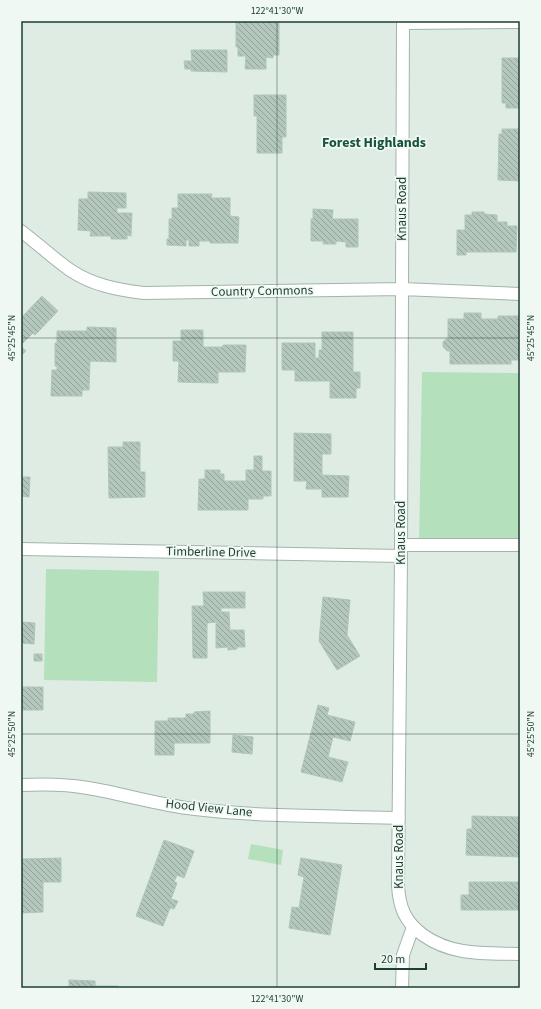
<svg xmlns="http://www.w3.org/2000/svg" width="541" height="1009" font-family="'Source Sans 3',sans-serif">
<defs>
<pattern id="building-back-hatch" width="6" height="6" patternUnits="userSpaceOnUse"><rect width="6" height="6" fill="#b4c7bd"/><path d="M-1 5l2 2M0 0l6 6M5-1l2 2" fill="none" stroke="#92a39a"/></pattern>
</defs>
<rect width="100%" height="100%" fill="#dfece4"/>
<!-- green -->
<path fill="#b4e0bb" d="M422,372L520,373V548L419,547Z
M46,569L159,571L157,682L44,680Z
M251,844L283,850L281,865L248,859Z"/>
<!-- building -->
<path fill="url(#building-back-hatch)" stroke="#b0c6ba" d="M238,21H279V55H273V58L266,57V69H245L246,56H238V47H236V22Z
M191,50H227V72L191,71V69H185L184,61H192Z
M502,58H520V108H506V103H502Z
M254,95H286V137H282V153H257V116H254Z
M502,129H520V181L498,180L499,134H502Z
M88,192L126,193V208H117V213H132L131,236L127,235V239H111V236H90L91,231L78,230L79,199H88Z
M178,194H212L211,198H230V216L239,217L238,243H210V241H199V246H189V240H186V246L167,245V239H169V219H172V208H178Z
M313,209L333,210L332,219H358V247H346V242L336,241V244H323V241H311V219H313Z
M472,212H484V214L497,215V222H507V226H517L516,252H466V255H457V230H465V215H472Z
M42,296L58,311L35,335L33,333L21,345V318Z
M464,313H481V319H498V316H520V360H511V364H450V351H447L443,347V342L446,339H448V319H464Z
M87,327L116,328V362L90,361L89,390H82V396H51L52,370H57V366H55V343H57V331H87Z
M181,330H203V347H223V345H246L245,372H218V383L178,382L179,361H173V341H181Z
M322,332H353V372H360V388H356V398H330V381H295V370H282V343H315V358H319V350H322Z
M21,346L26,351L21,356Z
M294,433L331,434V454H322V475L349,476L348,497H322V489H306L307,481H294Z
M123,442H140V472H145V497L109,498L108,447H123Z
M254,456H262V471H271V496H263V499H248V510H198L199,479H205V470H220V474H224V481H246V470H254Z
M21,477H30L29,497L21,496Z
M203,592H245V608H221V612H229L230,630H244L245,647H237V649L228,650V647L216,648V622L207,623V658H193L192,606H204Z
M323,597L350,600L347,635L360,656L337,670L319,641Z
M21,622L35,623L34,644L21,643Z
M34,654H42V661H34Z
M21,687H43V710H21Z
M318,705L329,708L327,715L355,722L350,741L333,737L328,757L348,762L342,782L301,772Z
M210,711V743H174V755H155V721H168V718H186V714H194V712Z
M21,726H22V748H21Z
M233,735L253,737L252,754L232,752Z
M472,816L520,817V857L466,855L467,829H472Z
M164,840L194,851L184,878L177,875L174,882L177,883L171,899L178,901L174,909L170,908L163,926L136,916Z
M61,858V882H43V912L21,913V859Z
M301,858L342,865L330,935L289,928L292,907L299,908L304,877L298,875Z
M469,882H520V910H461V895H469Z
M69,980L95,981V986H118V988H69Z"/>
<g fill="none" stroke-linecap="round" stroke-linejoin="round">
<!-- minor casing -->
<g stroke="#a1b4ab" stroke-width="14">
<path id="minor" d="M403,21L401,556L398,885C399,907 405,922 423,935C452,956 486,953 520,954
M403,23L520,22
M21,231C38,244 53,258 70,270C92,285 118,290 144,293L402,289L520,294
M401,545H520
M21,549L401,556
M21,785C43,784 66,784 88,788C124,794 159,805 195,809C263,817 331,816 399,818
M402,988L403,955L413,927"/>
</g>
<!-- minor -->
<use href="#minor" stroke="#fff" stroke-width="12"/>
</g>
<!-- ticks -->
<path fill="none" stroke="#1e3e31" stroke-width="1" stroke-opacity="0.45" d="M277,21V988M21,338H520M21,734H520"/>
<g text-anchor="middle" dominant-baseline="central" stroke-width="3.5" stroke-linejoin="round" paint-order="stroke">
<!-- street labels -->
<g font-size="13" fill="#1e3e31" stroke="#eff8f3">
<text transform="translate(402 209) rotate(-90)">Knaus Road</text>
<text transform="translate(262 291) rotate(-1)">Country Commons</text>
<text transform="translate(401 533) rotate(-90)">Knaus Road</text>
<text transform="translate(211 552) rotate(1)">Timberline Drive</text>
<text transform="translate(209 808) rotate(6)">Hood View Lane</text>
<text transform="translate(399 857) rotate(-90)">Knaus Road</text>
</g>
<!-- neighbourhood labels -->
<g font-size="14" font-weight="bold" fill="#17523d" stroke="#eff8f3">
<text x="374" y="143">Forest Highlands</text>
</g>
</g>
<!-- border -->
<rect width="541" height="1009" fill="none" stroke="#eff8f3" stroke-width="44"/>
<!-- scale -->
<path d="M375 963v6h51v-6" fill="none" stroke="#1e3e31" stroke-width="2"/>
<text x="381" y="963" font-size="12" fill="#1e3e31" stroke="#eff8f3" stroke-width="3" paint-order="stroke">20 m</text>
<rect x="22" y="22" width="497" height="965" fill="none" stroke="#1e3e31" stroke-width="1.5"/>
<g font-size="10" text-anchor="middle" fill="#1e3e31">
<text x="277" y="14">122°41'30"W</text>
<text transform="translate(530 338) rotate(-90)" y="4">45°25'45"N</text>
<text transform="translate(11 338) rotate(-90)" y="4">45°25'45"N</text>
<text transform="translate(530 734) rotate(-90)" y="4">45°25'50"N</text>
<text transform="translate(11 734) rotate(-90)" y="4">45°25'50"N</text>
<text x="277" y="1002">122°41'30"W</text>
</g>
</svg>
